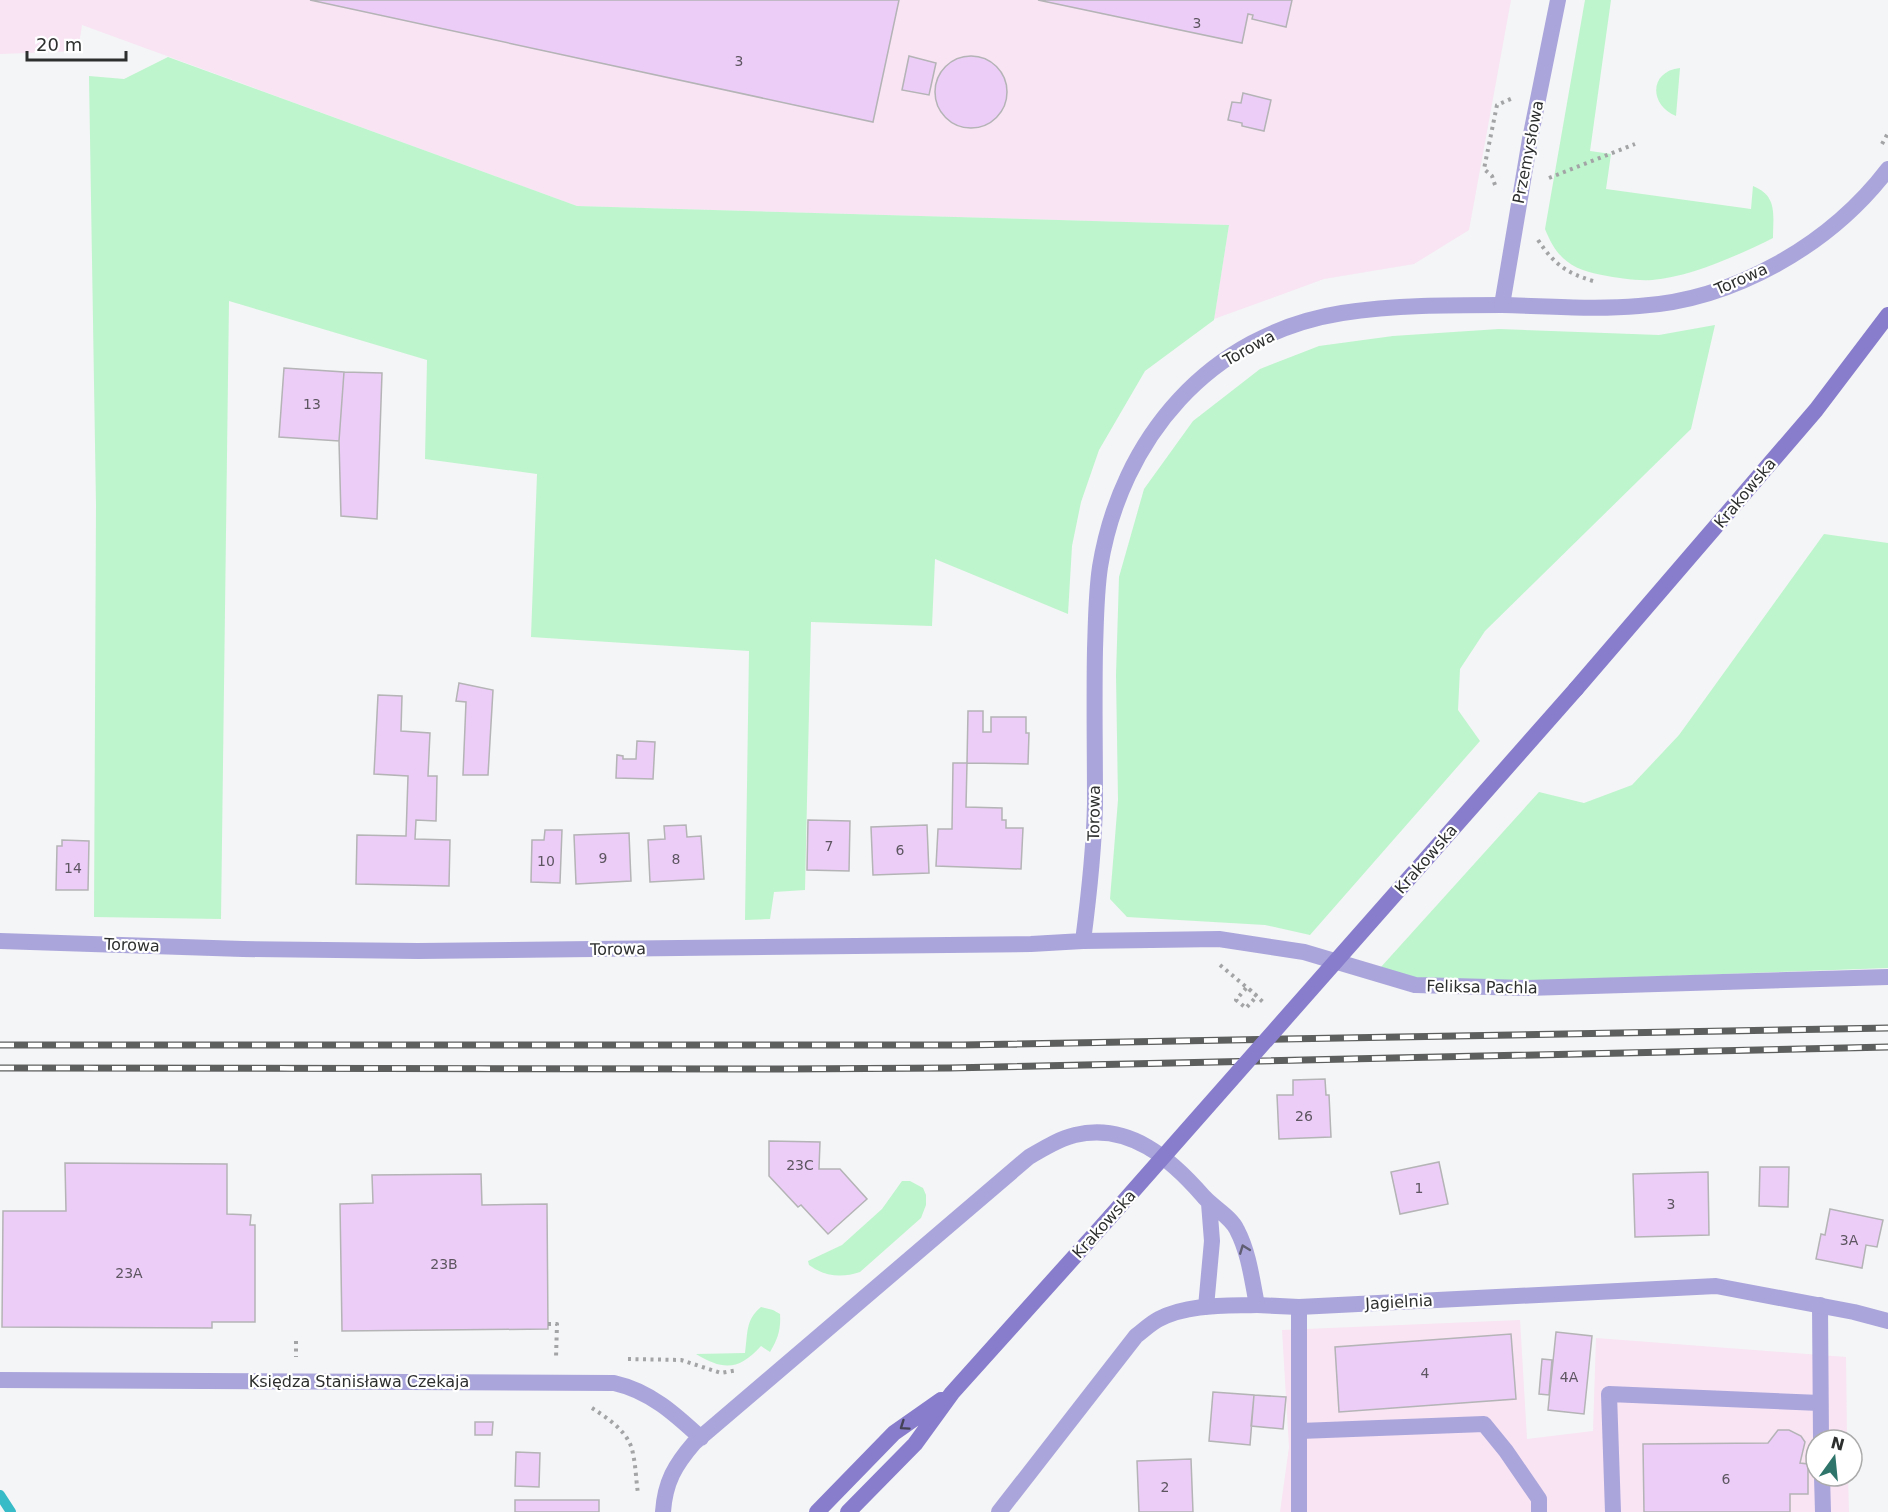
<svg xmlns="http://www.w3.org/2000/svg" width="1888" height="1512" font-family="'DejaVu Sans',sans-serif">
<rect width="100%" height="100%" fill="#f4f5f6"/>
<!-- industrial -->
<path fill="#f8e4f3" d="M0,0H1511L1469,230L1414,264L1324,279L1214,319L1229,225L577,206L82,25L78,51L0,54Z
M1520,1320L1527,1439L1593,1431L1596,1338L1846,1357L1847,1440H1816V1476H1848L1849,1512H1280L1289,1447L1282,1330Z"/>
<!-- green -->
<path fill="#bef5cd" d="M1585,0H1611L1590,151L1611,154L1606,189L1751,209L1753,186C1778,196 1773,215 1773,238C1739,255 1690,277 1652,280C1636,281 1618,278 1602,275C1571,269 1557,259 1545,229Z
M168,57L577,206L1229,225L1214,320L1145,371L1099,450L1081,502L1072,546L1068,614L935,559L932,626L811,622L805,890L774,892L770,919L745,920L749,651L531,637L537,474L425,459L427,360L229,301L221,919L94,917L96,505L89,76L124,79Z
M1680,68L1676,116C1648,104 1650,71 1680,68Z
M1715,325L1691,429L1485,631L1460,669L1458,710L1480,741L1310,935L1265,925L1127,917L1110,899L1118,800L1116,675L1119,577L1144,489L1193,421L1260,369L1319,346L1393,336L1499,329L1659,335Z
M1824,534L1888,543V968L1527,981L1419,979L1381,967L1539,792L1584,803L1632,785L1679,735Z
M902,1181H910L923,1188L926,1195V1205L921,1218L860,1272C842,1278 825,1277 809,1265L808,1261L842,1245L882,1209Z
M761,1307L773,1310L780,1314C781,1329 778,1339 770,1352L761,1346C739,1370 724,1371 696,1354L745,1353C748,1334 745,1320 761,1307Z"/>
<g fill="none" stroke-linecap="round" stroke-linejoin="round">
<!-- stream -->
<path stroke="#36bbc7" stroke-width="10" d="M0,1495L11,1512"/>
</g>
<!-- building -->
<path fill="#eccdf8" stroke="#b4b3b5" stroke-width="1.5" d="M310,0H899L873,122Z
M1038,0H1292L1286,27L1252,19L1253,15L1248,14L1242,43Z
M935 92a36 36 0 1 1 72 0a36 36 0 1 1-72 0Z
M909,56L936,63L929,95L902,90Z
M1243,93L1271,100L1264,131L1242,126V123L1228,120L1232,102L1241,103Z
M284,368L344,372L339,441L279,437Z
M344,372L382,373L377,519L341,516L339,441Z
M459,683L493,690L488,775H463L466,702L456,701Z
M378,695L402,696L401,731L430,733L428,776H437L436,821L416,820L415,839L450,840L449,886L356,884L357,835L406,836L408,776L374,774Z
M968,711H983V732H991V717H1026V733H1029L1028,764L967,763Z
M637,741L655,742L653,779L616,778L617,755L623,756V759H636Z
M953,763H967L966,807L1002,808V820H1006V828H1023L1021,869L936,866L938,829H952Z
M808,820L850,821L849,871L807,870Z
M686,825L687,837L701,836L704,879L650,882L648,840L665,839L664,826Z
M927,825L929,873L873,875L871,827Z
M545,830H562L560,883L531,882L532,840H544Z
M629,833L631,881L576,884L574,835Z
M62,840L89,841L88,890H56L57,846H62Z
M1325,1079L1326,1095H1329L1331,1137L1279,1139L1277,1095H1293V1080Z
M769,1141L820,1142L819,1169H840L867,1199L828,1234L801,1205L798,1207L769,1176Z
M1439,1162L1448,1204L1400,1214L1391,1172Z
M65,1163L227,1164V1214L251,1215L250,1225H255V1322H212V1328L2,1327L3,1211H66Z
M1760,1167H1789L1788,1207L1759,1206Z
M1708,1172L1709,1235L1635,1237L1633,1174Z
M481,1174L482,1205L547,1204L548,1329L342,1331L340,1204L373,1203L372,1175Z
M1830,1209L1883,1220L1877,1247L1866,1245L1862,1268L1816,1259L1821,1234L1825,1235Z
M1556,1332L1592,1336L1584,1414L1548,1410Z
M1511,1334L1516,1399L1339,1412L1335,1347Z
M1542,1359L1552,1360L1549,1395L1539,1394Z
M1213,1392L1254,1395L1250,1445L1209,1441Z
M1254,1395L1286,1397L1283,1429L1251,1426Z
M475,1422H493L492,1435H475Z
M1778,1430H1789L1801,1436L1805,1442L1800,1463L1808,1464V1494H1790V1512H1644L1643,1444L1768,1443Z
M516,1452L540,1453L539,1487L515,1486Z
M1191,1459L1193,1512H1139L1137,1461Z
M515,1500H599V1512H515Z"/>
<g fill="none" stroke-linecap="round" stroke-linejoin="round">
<!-- path -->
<path stroke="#a3a4a5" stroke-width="4" stroke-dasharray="3 4.5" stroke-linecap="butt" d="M1882,144L1888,133
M1549,178L1635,144
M1495,185L1492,176L1484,169L1497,105L1513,98
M1538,240C1554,264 1566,273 1593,281
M1220,965L1257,996L1246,1008L1236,1000L1247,987L1264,1003
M548,1324H557L556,1358H557
M296,1341V1357
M628,1359L681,1360L721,1373L738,1370
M592,1408C609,1419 630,1433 633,1454C636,1467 636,1481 638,1493"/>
<!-- service -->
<path stroke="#aaa5db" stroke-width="16" d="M1820,1305L1821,1440
M1299,1307V1512
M1300,1431L1484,1424L1506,1451L1539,1499V1512
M1822,1476L1823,1512
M1613,1512L1609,1394L1820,1403"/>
<!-- minor -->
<path stroke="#aaa5db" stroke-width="16" d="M0,941L243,949L418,951L1031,944L1083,941C1089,895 1094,850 1095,804C1095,752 1094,701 1095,649C1096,621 1096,594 1100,567C1121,438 1210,334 1342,313C1395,305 1448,305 1502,305
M1083,941L1219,939L1304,952L1415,985L1527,988L1888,977
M1257,1305L1299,1307L1716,1286L1854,1312L1888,1321"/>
<!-- tertiary -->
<path stroke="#aaa5db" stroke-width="16" d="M1558,0L1530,139L1502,305C1547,306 1593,310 1639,306C1734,300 1830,245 1888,169
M1206,1307L1212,1241L1209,1203
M0,1380L614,1383C650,1391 675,1414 701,1438
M663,1512C665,1482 675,1465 694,1443L1029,1157C1043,1149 1058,1139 1075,1135C1129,1122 1171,1159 1204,1197C1214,1208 1231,1217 1237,1230C1249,1253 1252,1280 1257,1305C1224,1306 1189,1304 1159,1319C1151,1323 1144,1330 1136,1336L999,1512"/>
<!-- secondary -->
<path stroke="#877dcc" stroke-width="16" d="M1576,689L1816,410L1888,315
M817,1512L894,1433L941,1400
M848,1512L915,1444L952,1393L1111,1216"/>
<!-- rail casing -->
<g stroke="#5d5e5e" stroke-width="7">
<path id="rail" d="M0,1045H963L1888,1028
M0,1068L784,1069L950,1068L1888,1047"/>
</g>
<!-- rail -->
<use href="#rail" stroke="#fff" stroke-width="4.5" stroke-dasharray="14" stroke-linecap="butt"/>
<!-- secondary-bridge -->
<path stroke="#877dcc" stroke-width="16" d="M1111,1216L1576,689"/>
</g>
<!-- one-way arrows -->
<defs><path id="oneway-chevron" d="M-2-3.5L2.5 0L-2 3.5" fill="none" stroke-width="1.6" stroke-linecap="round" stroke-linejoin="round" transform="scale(1.5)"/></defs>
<use stroke="#5f5e73" href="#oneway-chevron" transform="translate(1244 1249) rotate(-111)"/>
<use stroke="#444256" href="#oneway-chevron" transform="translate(904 1426) rotate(145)"/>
<g text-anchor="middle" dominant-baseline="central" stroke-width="4.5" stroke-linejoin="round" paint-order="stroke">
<!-- number labels -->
<g font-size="14" fill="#5d5660">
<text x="1197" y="23">3</text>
<text x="739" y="61">3</text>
<text x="312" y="404">13</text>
<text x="829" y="846">7</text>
<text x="900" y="850">6</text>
<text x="603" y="858">9</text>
<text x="676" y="859">8</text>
<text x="546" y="861">10</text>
<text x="73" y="868">14</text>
<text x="1304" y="1116">26</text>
<text x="800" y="1165">23C</text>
<text x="1419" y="1188">1</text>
<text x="1671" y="1204">3</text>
<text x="1849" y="1240">3A</text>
<text x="444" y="1264">23B</text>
<text x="129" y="1273">23A</text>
<text x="1425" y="1373">4</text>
<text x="1569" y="1377">4A</text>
<text x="1726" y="1479">6</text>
<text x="1165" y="1487">2</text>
</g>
<!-- street labels -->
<g font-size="16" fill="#2d2e2e" stroke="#fff">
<text transform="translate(1528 152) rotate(-79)">Przemysłowa</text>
<text transform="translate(1741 279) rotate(-24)">Torowa</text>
<text transform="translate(1249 348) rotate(-29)">Torowa</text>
<text transform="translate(1745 493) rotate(-50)">Krakowska</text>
<text transform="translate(1094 813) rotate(-89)">Torowa</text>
<text transform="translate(1426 859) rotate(-49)">Krakowska</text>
<text transform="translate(132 945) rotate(2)">Torowa</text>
<text transform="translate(618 949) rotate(-1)">Torowa</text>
<text transform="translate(1482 987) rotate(1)">Feliksa Pachla</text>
<text transform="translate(1104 1224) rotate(-48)">Krakowska</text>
<text transform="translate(1399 1302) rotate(-3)">Jagielnia</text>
<text x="359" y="1381">Księdza Stanisława Czekaja</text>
</g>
</g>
<!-- north arrow -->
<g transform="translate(1834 1458) rotate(15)"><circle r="28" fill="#ffffff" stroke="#ababab" stroke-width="1.5"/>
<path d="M0-4.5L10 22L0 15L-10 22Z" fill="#2f756b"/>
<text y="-9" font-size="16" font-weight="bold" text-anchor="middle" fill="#2d2e2e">N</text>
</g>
<!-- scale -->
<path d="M27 51v9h99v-9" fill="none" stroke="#2d2e2e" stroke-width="3"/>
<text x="36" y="51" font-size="18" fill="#2d2e2e" stroke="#ffffff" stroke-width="4.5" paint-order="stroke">20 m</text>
</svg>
